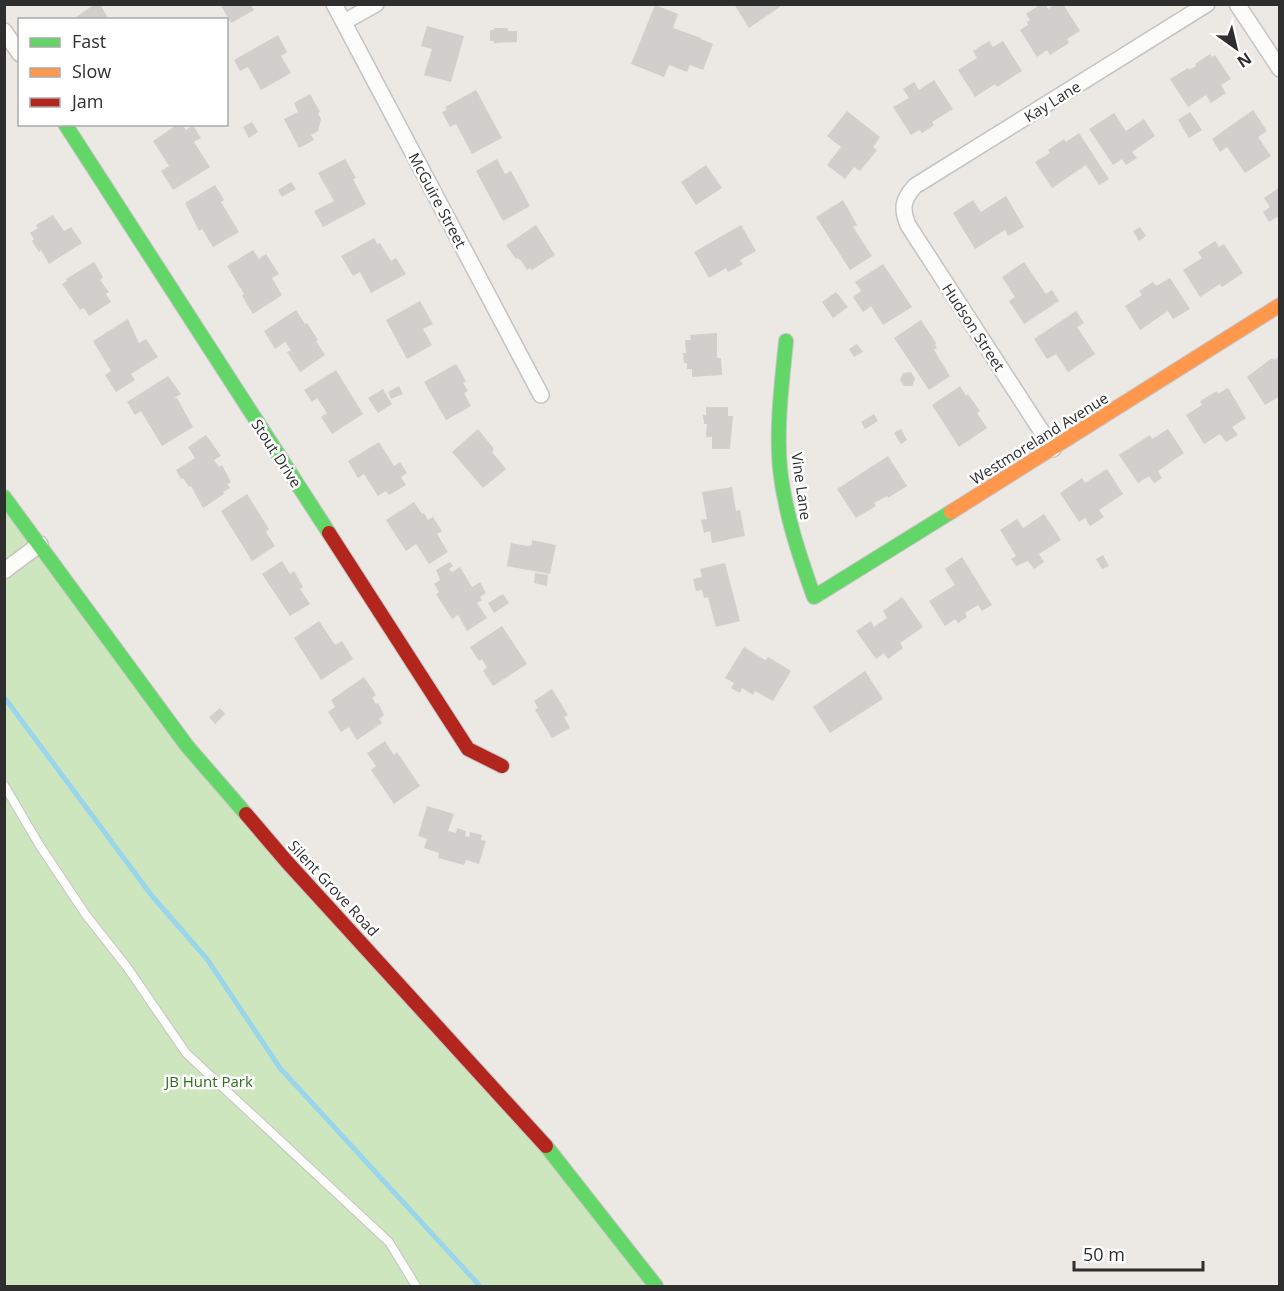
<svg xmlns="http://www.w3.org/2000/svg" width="1284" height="1291" font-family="'Open Sans',sans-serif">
<rect width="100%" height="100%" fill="#ece8e4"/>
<!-- green -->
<path fill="#cee6be" d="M4,497L148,694L656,1286H5Z"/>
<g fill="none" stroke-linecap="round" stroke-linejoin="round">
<!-- stream -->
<path stroke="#99d6ec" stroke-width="5" d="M4,697L152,896L207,959L280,1068L480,1286"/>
</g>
<!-- building -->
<path fill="#d1cecb" d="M95,4H100L109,20H72Z
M220,4H250L254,10L231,23Z
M734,4H784L749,28Z
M1041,4H1045L1048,9L1056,4H1063L1080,31L1067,39L1069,43L1050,55L1047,50L1037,57L1020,30L1028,25L1027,22L1030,20L1026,14Z
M655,5L678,14L673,28L701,38V39L713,44L703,70L690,65L687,72L669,65L664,77L631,64Z
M427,26L464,36L451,82L424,75L432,49L421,46Z
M494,28H508V31H517V42L494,43V41H490V30H494Z
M278,35L287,52L281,56L291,73L261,90L248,67L240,71L234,60Z
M989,41L993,47L1003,41L1022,71L997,87L995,84L975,97L958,70L977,58L973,51Z
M1210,54L1212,57L1215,55L1231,79L1221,85L1226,93L1211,103L1206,95L1188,107L1170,79L1188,68L1189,70L1196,66L1195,64Z
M934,80L953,109L932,122L934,125L922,133L919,130L911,135L893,107L909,98L903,89L914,82L919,90Z
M476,90L502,138L472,154L456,124L450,127L442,112L447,110L445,107Z
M310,94L320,112L318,113L321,119L318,131L311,135L314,140L299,148L284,119L298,112L294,103Z
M1253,110L1267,131L1258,137L1271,156L1245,173L1227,147L1220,152L1212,139Z
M847,111L880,137L873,147L877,150L860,171L854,167L845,179L827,165L841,147L827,136Z
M1190,112L1202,130L1189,138L1178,120Z
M1114,113L1126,131L1144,119L1155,136L1132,152L1137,158L1126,165L1122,159L1113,165L1089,129Z
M252,122L258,132L249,138L243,127Z
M178,124H182L186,130L193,125L201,138L194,142L210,167L173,190L161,171L169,166L153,141Z
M1079,133L1109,179L1099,185L1086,165L1052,188L1035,162L1050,153L1048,150L1064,139L1066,142Z
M345,159L356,178L353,179L366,204L323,227L314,211L334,201L318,173Z
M497,159L505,174L511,171L530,206L503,221L476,171Z
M706,165L722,188L696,205L681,182Z
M291,182L296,189L282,197L278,190Z
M215,185L224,200L221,202L239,232L213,247L202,229L199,231L185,203Z
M1280,187V222L1277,217L1269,222L1263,212L1270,207L1264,198Z
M1006,196L1024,227L1008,236L1005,230L975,249L953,213L973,200L981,212Z
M843,200L857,225L853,227L872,256L850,270L816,217Z
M53,215L64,231L71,227L82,243L49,264L41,250L39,252L32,241L34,239L30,233L38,228L36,225Z
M536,225L555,255L532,270L530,268L527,270L522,262L518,258L516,259L506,245Z
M741,225L756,251L740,260L743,264L728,272L726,268L709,278L694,252Z
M1140,227L1146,236L1139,241L1133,231Z
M374,238L377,244L380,243L391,261L396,258L406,274L371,293L360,272L353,276L341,256Z
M1215,241L1219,247L1224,244L1243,273L1222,287L1220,284L1200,297L1183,270L1202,258L1198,252Z
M253,250L259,259L266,254L279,274L272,278L282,295L253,314L242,296L244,294L227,266Z
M94,262L103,277L100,280L109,292L106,294L111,302L89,316L84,308L80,310L62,284L67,281L66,279Z
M1024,262L1046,294L1052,290L1059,301L1024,324L1009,301L1015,297L1002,277Z
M883,264L912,307L883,325L871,306L863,312L853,297L861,291L855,282Z
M1170,278L1190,309L1173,319L1168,311L1140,330L1125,306L1142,295L1139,291L1153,282L1156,286Z
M836,292L848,307L833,318L822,302Z
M420,301L433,324L423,329L432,345L407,359L386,320Z
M296,310L305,324L307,323L318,340L316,341L325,355L300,372L287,352L291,350L285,342L275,349L264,331Z
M1076,311L1084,323L1077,327L1095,354L1068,372L1056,354L1047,359L1034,339Z
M128,319L139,343L146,339L158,357L131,374L135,380L116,392L105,375L111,371L93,341Z
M921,320L936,343L935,345L937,348L934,350L950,376L929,390L894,338Z
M717,333V358H721L722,375L692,377V369H687V363H684L683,353H686L685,340H691L690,335Z
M857,344L863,352L854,357L849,349Z
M1280,356V396L1265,405L1247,377L1272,358L1274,360Z
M456,364L466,381L463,383L468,391L464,393L471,406L446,420L424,382Z
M336,370L363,414L332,434L321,417L327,413L317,398L312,402L304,390Z
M911,372L915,379L912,386H904L900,380L903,373Z
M168,376L181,394L174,398H177L193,427L162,446L141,411L135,415L127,402Z
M399,386L403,394L391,399L388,392Z
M960,386L966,396L968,394L980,411L977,413L987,428L959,447L932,405Z
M1228,388L1246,418L1232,427L1238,435L1226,442L1220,434L1204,444L1186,415L1202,405L1200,401L1217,391L1218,394Z
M383,389L392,404L378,413L368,398Z
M706,407H728V416H733L730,449H712V437H706L707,424H704V420L703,419V415H706Z
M874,414L878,421L865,429L861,422Z
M478,429L494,449L492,452L506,469L483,488L452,452Z
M901,429L907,440L901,444L894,433Z
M1168,429L1184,453L1158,471L1162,478L1154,483L1149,476L1138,483L1119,455L1150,435L1152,439Z
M206,435L221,456L214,460L219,467L222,465L231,482L227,484L230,488L223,492L224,494L203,508L191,486L189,487L183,478L181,479L176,470L195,458L188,447Z
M379,442L394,466L400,462L407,473L401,477L406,485L389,495L386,491L392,487L378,496L364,474L358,478L348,461Z
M888,456L907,486L888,498L887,496L874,503L876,506L856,518L837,489Z
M1107,469L1123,494L1099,510L1104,517L1090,526L1085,518L1079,522L1060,493L1082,478L1085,483Z
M732,487L736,511L740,510L745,536L712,543L710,531L704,533L701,520L707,519L702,492Z
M247,494L269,529L266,532L275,546L252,561L221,511Z
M414,502L422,514L424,513L428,520L433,517L442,531L437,534L448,552L429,564L416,544L406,551L386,520Z
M1044,514L1061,540L1039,554L1044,562L1034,569L1028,561L1016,566L1011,559L1016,556L1000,530L1017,519L1023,528Z
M532,540L556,545L550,574L507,566L511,543L528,546L532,545Z
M1103,555L1109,566L1102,569L1096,559Z
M962,557L992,605L982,611L978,605L965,613L967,617L958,623L955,619L945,626L929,601L955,585L945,569Z
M282,561L290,574L294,571L303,587L300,589L310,604L290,616L262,574Z
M450,562L453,566L449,569L452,572L460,567L472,587L480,582L486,593L480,597L482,600L477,603L487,618L467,631L458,615L452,619L436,594L439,592L434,584L440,580L436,570Z
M725,563L740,621L716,627L708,597L704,598L702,590L696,591L693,579L702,577L700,569Z
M535,573L548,575L547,586L534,583Z
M503,594L509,603L494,613L488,603Z
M902,597L923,627L900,643L903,648L888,659L884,653L876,659L856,631L871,621L874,627L887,618L883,611Z
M319,621L335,645L342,641L353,659L321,680L294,638Z
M502,626L527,664L493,686L483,671L487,668L482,659L479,661L470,647Z
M744,647L765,660L768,657L791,671L773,701L755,691L753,695L742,688L740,693L731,688L734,683L725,678Z
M865,671L883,699L830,733L813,707Z
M364,677L376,695L372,698L376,704L378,703L384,715L379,719L382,723L357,740L349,727L341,732L328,712L335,707L331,700Z
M552,689L568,715L564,717L570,728L552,738L535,710L538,708L534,701Z
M220,708L225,714L215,724L209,717Z
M385,741L394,755L397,752L420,786L394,804L371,770L376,766L367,753Z
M427,806L454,814L448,831L456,833L457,828L466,831L465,836L469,837L470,832L482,835L481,840L486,841L479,864L466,860L464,865L438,858L439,853L424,848L427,839L418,836Z"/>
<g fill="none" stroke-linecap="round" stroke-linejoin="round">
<!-- lane casing -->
<g stroke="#c5c4c5" stroke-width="10">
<path id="lane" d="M4,785L40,846L86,915L127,967L186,1053L389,1242L416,1286"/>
</g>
<!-- street casing -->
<g stroke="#c5c4c5" stroke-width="18">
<path id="street" d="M334,4L541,395
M1237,4L1280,69
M344,22L376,4
M4,31L20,54
M1053,449L908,225C901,208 903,199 915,186L1207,4
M4,571L40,544"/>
</g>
<!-- fast casing -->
<g stroke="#c5c4c5" stroke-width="16">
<path id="fast" d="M65,124L329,533
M786,341C782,383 776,426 780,469C785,513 799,555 814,597L951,512
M4,497L187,746L246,814
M546,1146L656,1286"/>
</g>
<!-- slow casing -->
<g stroke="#c5c4c5" stroke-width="16">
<path id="slow" d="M951,512L1280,305"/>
</g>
<!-- jam casing -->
<g stroke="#c5c4c5" stroke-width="16">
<path id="jam" d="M329,533L468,749L502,766
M246,814L287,862L546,1146"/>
</g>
<!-- lane -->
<use href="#lane" stroke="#fcfcfb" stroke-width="8"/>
<!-- street -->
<use href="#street" stroke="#fcfcfb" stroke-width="15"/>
<!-- fast -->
<use href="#fast" stroke="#63d668" stroke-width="14"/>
<!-- slow -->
<use href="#slow" stroke="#ff974d" stroke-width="14"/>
<!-- jam -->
<use href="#jam" stroke="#b3261e" stroke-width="14"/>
</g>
<g text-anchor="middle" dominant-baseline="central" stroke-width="5" stroke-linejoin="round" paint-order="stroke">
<!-- street labels -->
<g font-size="15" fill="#2e2e2e" stroke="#fff">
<text transform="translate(1052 101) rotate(-32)">Kay Lane</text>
<text transform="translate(438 200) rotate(62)">McGuire Street</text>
<text transform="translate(974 327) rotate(57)">Hudson Street</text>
<text transform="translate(1039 438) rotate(-32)">Westmoreland Avenue</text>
<text transform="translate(277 453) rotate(57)">Stout Drive</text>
<text transform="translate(802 486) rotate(82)">Vine Lane</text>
<text transform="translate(334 888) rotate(47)">Silent Grove Road</text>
</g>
<!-- park labels -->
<g font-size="15" fill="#2c6e1b" stroke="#fff">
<text x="209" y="1081">JB Hunt Park</text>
</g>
</g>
<!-- border -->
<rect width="1284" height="1291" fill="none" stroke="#2e2e2e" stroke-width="12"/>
<!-- legend -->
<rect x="18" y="18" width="210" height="108" fill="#ffffff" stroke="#ababab" stroke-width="1.5"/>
<rect x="30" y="38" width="30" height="9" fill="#63d668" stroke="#ababab" stroke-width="1.5"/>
<text x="72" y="48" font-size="18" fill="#2e2e2e">Fast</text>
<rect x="30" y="68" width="30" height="9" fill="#ff974d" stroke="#ababab" stroke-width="1.5"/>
<text x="72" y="78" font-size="18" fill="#2e2e2e">Slow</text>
<rect x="30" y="98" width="30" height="9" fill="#b3261e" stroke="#ababab" stroke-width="1.5"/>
<text x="72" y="108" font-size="18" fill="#2e2e2e">Jam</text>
<!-- north arrow -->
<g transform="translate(1236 48) rotate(146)" stroke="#ffffff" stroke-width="4.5" paint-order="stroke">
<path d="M0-4.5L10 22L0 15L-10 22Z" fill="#2e2e2e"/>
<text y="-9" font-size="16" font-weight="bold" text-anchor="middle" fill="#2e2e2e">N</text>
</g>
<!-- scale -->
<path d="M1074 1261v9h129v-9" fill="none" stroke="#2e2e2e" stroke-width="3"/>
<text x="1083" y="1261" font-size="18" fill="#2e2e2e" stroke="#ffffff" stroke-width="4.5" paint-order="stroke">50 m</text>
</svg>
